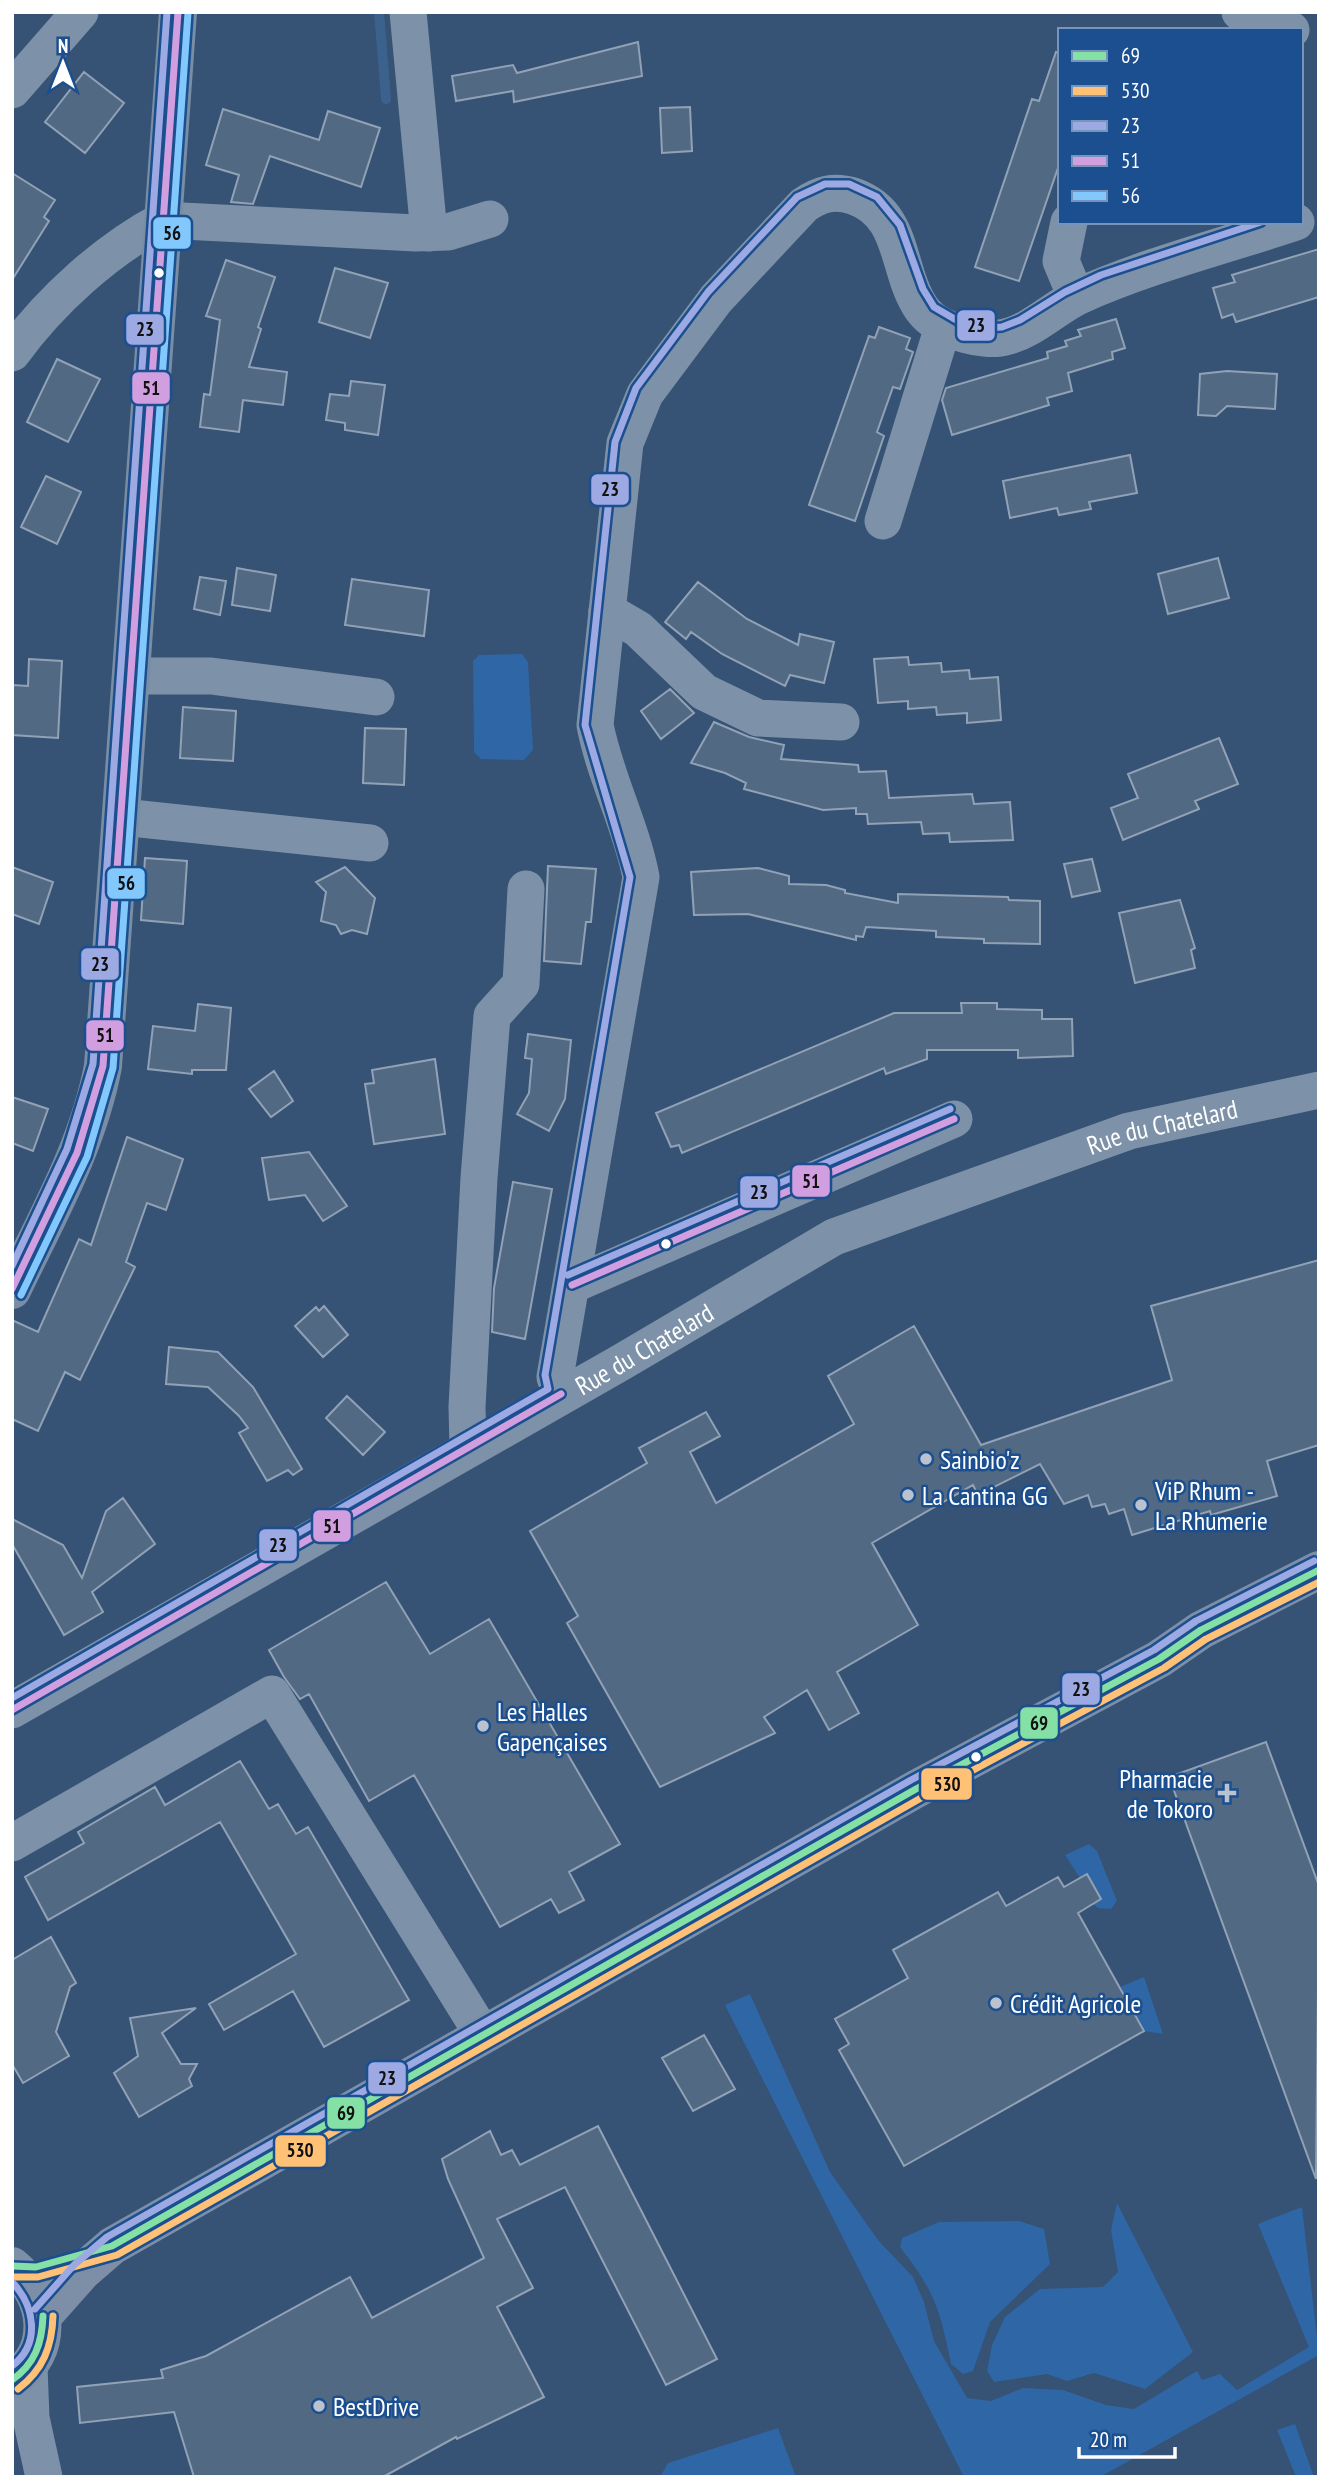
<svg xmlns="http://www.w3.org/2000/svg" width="1331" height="2489" font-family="'PT Sans Narrow',sans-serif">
<rect width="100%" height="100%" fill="#365274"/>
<!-- green -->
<path fill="#2f66a5" d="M522,654L528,662L533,750L524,760L481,759L474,752L473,661L479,655Z
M1089,1844L1097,1851L1117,1901L1111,1909L1098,1908L1093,1904L1101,1898L1088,1875L1080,1878L1065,1855Z
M1144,1977L1163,2034L1144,2031L1120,1987Z
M750,1994L830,2172L878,2240L913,2277L924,2302L934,2341L967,2398L991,2401L1023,2388L1063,2390L1106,2405L1134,2409L1197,2371L1202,2380L1220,2374L1237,2390L1309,2347L1258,2224L1302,2207L1319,2355L1100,2477H964L725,2005Z
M1117,2203L1193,2352L1145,2389L1094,2373L1067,2381L1047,2374L994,2382L987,2371L992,2345L1005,2317L1040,2289L1103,2287L1118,2272L1111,2230Z
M1019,2221L1044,2229L1050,2264L990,2322L973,2371L963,2374L951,2364C940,2309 935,2292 900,2247L902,2238L939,2222Z
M1295,2424L1314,2477H1296L1277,2430Z
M778,2428L796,2477H660L668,2463Z"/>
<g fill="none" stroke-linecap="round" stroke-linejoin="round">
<!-- stream -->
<path stroke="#3b618d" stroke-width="10" d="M379,12L386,99"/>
</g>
<!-- building -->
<path fill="#526984" stroke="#92a2b6" stroke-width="2" d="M638,42L642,76L514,102L513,91L456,101L452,76L513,65L517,73Z
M1056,52L1060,53V162L1019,281L975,267L1032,99L1039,101Z
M84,72L124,103L85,153L45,122Z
M690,107L692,151L662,153L660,108Z
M223,109L319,140L328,111L380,128L361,187L270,156L253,204L231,202L239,175L206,165Z
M12,173L55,200L44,217L49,221L12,280Z
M1319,249V297L1236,322L1233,314L1222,318L1213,288L1235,282L1232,275Z
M226,260L275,277L258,327L261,329L249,367L287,372L283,405L243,400L239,432L200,427L204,394L210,395L220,320L206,316Z
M335,268L388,283L370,338L319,322Z
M1116,319L1125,348L1112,352L1113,359L1068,373L1072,391L1047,398L1049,405L952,435L942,400L946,388L1048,358L1047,352L1067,346L1065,341L1081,336L1078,330Z
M879,327L910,338L906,349L913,352L900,389L893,387L877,432L884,436L855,521L809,505L869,336L875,338Z
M57,359L100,379L68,442L27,422Z
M1227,371L1277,374L1275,409L1227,406L1216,416L1198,415L1200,374Z
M351,381L385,385L378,435L345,430V423L326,420L330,394L349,396Z
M1130,455L1137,493L1089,502L1091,509L1059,515L1057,508L1010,518L1003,481Z
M46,476L81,492L57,544L21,527Z
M1218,558L1229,598L1168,614L1158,574Z
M237,568L276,575L270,611L232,605Z
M200,577L226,581L220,615L194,609Z
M352,579L429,590L424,636L345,625Z
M698,582L747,619L798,645L800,634L834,642L824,683L790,675L785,686L722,654L691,632L686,639L665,622Z
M908,657L909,665L941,663L942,672L969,670L970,679L998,677L1001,720L967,723V713L937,715L936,707L908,709V701L878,703L874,659Z
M29,659L62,661L58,738L12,735V685L28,686Z
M670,689L694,713L661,739L641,711Z
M183,707L236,711L233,761L180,758Z
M714,722L749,737L784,745L781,759L858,765L859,772L886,771L889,798L972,794L974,804L1010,802L1013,840L950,842L949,833L923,834L921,822L868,824L867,814H856V808L823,810L744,789L746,783L725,773L691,763Z
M365,728L406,729L404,785L363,783Z
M1219,738L1238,784L1195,801L1199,809L1123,840L1111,808L1138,798L1128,774Z
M145,858L187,861L183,924L141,920Z
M1092,859L1100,891L1072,897L1064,864Z
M548,866L596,869L591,922H586L581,964L544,961Z
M12,867L53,882L39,924L12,914Z
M345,867L375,898L367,934L352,930L341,934L336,925L321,921L326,892L316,882Z
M758,868L789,876V884L826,885L845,890V893L898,903V894L1008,897L1009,900L1040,901V944L984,943V939L936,937V931L866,927L863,937L856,936V940L748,914L694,915L691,872Z
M1180,900L1195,948L1191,950L1195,968L1135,983L1119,913Z
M961,1003H997V1009L1042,1010V1019H1072L1073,1056L1018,1058V1050H927V1059L886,1074L884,1068L682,1153L679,1145L671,1147L656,1113L894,1013H962Z
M198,1004L231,1008L226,1070H192V1074L148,1069L153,1026L195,1031Z
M528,1034L571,1040L565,1099L549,1131L517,1114L529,1093L532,1059L525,1058Z
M435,1059L445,1134L374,1144L365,1084L374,1083L372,1070Z
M274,1071L293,1101L271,1117L249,1089Z
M12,1097L48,1109L33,1151L12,1143Z
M127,1137L183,1159L166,1210L147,1203L126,1262L135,1267L80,1380L65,1372L38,1431L12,1419V1320L38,1332L79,1239L91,1245Z
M309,1152L347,1206L323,1221L305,1195L269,1200L262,1158Z
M513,1182L552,1189L525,1339L492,1332L494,1288Z
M1319,1260V1445L1267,1461L1277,1496L1211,1515L1210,1511L1132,1535L1124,1509L1109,1514L1105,1504L1092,1507L1088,1495L1064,1504L1040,1464L978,1495L973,1485L872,1543L918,1625L837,1672L859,1713L829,1730L807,1690L764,1717L775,1733L660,1787L567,1623L578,1616L530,1531L647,1463L639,1448L706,1412L720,1436L690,1452L716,1503L854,1424L828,1376L914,1326L981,1445L1172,1380L1151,1306Z
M324,1306L348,1335L323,1357L295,1326L316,1307L319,1311Z
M169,1347L218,1352L253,1387L302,1469L293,1475L288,1470L267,1481L239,1433L248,1428L239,1416L208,1387L166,1384Z
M347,1396L385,1432L363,1455L326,1418Z
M123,1498L155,1544L92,1592L103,1612L64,1635L12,1544V1519L63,1545L82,1578L106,1511Z
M386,1582L430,1654L489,1619L620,1844L569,1872L584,1900L559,1913L551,1899L500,1927L414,1775L369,1801L309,1694L300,1699L284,1677L269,1650Z
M1266,1742L1319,1886L1316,2179L1169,1777Z
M240,1761L269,1809L278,1804L296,1834L308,1827L409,2000L324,2047L293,1991L224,2030L209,2004L296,1954L220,1822L48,1920L25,1877L84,1843L78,1832L155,1787L165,1805Z
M1087,1874L1101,1899L1078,1913L1144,2031L904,2166L839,2050L849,2044L835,2019L908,1978L893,1950L998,1892L1006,1906L1058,1877L1064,1887Z
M51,1937L76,1983L70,1987L56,2032L69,2056L23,2083L12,2064V1960Z
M196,2008L162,2033L181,2064H197L189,2079L192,2086L139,2117L114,2073L138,2056L130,2018Z
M704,2035L735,2089L693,2111L662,2058Z
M598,2126L717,2359L666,2385L565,2187L497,2219L533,2288L497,2307L544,2397L457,2439L456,2437L383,2477H194L174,2412L80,2423L77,2387L163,2378L161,2370L206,2356L350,2277L372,2318L484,2258L448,2179L442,2159L490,2131L501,2155L512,2150L520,2165Z"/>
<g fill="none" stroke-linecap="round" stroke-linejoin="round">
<!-- street -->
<g stroke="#7d92a8" stroke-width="37">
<path d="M408,12L429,233"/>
<path d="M1240,12L1291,30"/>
<path d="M12,90L80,12"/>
<path d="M1069,222L1061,261L1076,297"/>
<path d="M12,353C50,301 106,250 163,220L416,233L448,232L490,219"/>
<path d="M883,521L943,327"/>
<path d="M607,611L638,629L704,692L758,718L841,722"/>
<path d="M131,676H211L376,697"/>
<path d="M122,817L370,843"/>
<path d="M572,1285L954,1119"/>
<path d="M561,1394L555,1377L641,877C631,825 605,777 595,725L625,443L645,394L716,299L804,205C820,194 834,190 853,196C906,214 895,270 922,309C932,323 951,331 967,335C977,338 995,340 1005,337C1032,331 1054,308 1079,296C1148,265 1224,246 1296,222"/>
<path d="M468,1449L467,1407L479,1178L492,1016L521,984L526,889"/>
<path id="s1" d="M12,1710L620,1363L834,1237L1129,1131L1319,1090"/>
<path d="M12,1843L272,1694L483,2035"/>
<path d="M29,2367L31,2418L44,2477"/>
</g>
<!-- secondary -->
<path stroke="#798da4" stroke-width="38" d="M12,1290C47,1217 88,1146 103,1066L178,12"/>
<!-- primary -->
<path stroke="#7d8ea7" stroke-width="38" d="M12,2266C49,2296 56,2352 12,2380
M43,2316L82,2272L112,2246L916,1789L1159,1659L1201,1630L1319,1570"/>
<!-- bus-1 casing -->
<g stroke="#1b4f8f" stroke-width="12">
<path id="bus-1" d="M12,2266L36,2267L112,2246L916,1789L1159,1659L1201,1630L1319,1570
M12,2380C35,2364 42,2343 43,2316"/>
</g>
<!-- bus-2 casing -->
<g stroke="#1b4f8f" stroke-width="12">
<path id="bus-2" d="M12,2277H38L117,2255L921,1798L1164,1668L1206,1639L1319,1582
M18,2389C43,2370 52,2347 53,2316"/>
</g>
<!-- bus-3 casing -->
<g stroke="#1b4f8f" stroke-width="12">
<path id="bus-3" d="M12,1266L67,1149L93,1064L167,12
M568,1275L950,1109
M12,1698L548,1389L545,1375L630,877L585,725L615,442L636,388L708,292L797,197L825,184H849L877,197L900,225L923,289L934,307L958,321L987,328L1002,327L1020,320L1065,292L1101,275L1261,222
M12,2282C35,2306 41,2344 12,2366
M35,2309L74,2265L107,2237L911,1780L1154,1650L1196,1621L1314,1561"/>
</g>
<!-- bus-4 casing -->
<g stroke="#1b4f8f" stroke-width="12">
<path id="bus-4" d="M572,1285L954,1119
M12,1289L77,1153L103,1066L178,12
M12,1710L561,1394"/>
</g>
<!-- bus-5 casing -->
<g stroke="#1b4f8f" stroke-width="12">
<path id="bus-5" d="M21,1295L87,1157L113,1068L188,13"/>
</g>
<!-- bus-1 -->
<use href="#bus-1" stroke="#84e0a4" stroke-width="7"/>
<!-- bus-2 -->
<use href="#bus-2" stroke="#fec176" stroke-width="7"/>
<!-- bus-3 -->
<use href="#bus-3" stroke="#9ca9e3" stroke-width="7"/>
<!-- bus-4 -->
<use href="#bus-4" stroke="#d19fe0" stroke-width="7"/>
<!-- bus-5 -->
<use href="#bus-5" stroke="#82c8fc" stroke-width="7"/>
</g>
<!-- markers -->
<g fill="#fff" stroke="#1b4f8f" stroke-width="2.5">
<circle cx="159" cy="273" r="6"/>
<circle cx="666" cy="1244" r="6"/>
<circle cx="976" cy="1757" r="6"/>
</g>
<g fill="#b9c2ce" stroke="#1b4f8f" stroke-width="2.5">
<circle cx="926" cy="1459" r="7"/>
<circle cx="908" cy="1495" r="7"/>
<circle cx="1141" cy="1505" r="7"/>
<circle cx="483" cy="1726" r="7"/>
<path d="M1223.5 1782.5h7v7h7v7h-7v7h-7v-7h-7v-7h7z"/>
<circle cx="996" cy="2003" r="7"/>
<circle cx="319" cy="2406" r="7"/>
</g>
<g text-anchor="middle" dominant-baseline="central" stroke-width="5" stroke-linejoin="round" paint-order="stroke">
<!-- street labels -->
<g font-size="26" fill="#fff" stroke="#1b4f8f">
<text stroke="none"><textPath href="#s1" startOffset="1295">Rue du Chatelard</textPath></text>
<text stroke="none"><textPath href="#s1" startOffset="728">Rue du Chatelard</textPath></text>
</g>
<!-- poi labels -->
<g font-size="26" fill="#fff" stroke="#1b4f8f" text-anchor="start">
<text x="940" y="1459">Sainbio'z</text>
<text x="1155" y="1490">ViP Rhum -<tspan x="1155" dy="30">La Rhumerie</tspan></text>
<text x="922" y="1495">La Cantina GG</text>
<text x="497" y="1711">Les Halles<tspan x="497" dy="30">Gapençaises</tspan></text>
<text x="1213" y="1778" text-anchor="end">Pharmacie<tspan x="1213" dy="30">de Tokoro</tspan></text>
<text x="1010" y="2003">Crédit Agricole</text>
<text x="333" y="2406">BestDrive</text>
</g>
</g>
<g stroke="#1b4f8f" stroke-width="2.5">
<rect x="152" y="216" width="40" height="34" rx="7" fill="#82c8fc"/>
<rect x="956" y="309" width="40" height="33" rx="7" fill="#9ca9e3"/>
<rect x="125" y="313" width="40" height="33" rx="7" fill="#9ca9e3"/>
<rect x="131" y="371" width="40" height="34" rx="7" fill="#d19fe0"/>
<rect x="590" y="473" width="40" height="33" rx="7" fill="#9ca9e3"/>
<rect x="106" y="867" width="40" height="33" rx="7" fill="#82c8fc"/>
<rect x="80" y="947" width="40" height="34" rx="7" fill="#9ca9e3"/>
<rect x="85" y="1019" width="40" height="33" rx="7" fill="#d19fe0"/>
<rect x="791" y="1164" width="40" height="34" rx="7" fill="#d19fe0"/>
<rect x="739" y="1175" width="40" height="34" rx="7" fill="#9ca9e3"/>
<rect x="312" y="1509" width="40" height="34" rx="7" fill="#d19fe0"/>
<rect x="258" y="1528" width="40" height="34" rx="7" fill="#9ca9e3"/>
<rect x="1061" y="1672" width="40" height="34" rx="7" fill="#9ca9e3"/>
<rect x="1019" y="1706" width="40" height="34" rx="7" fill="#84e0a4"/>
<rect x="920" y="1767" width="53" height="34" rx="7" fill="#fec176"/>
<rect x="367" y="2061" width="40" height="34" rx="7" fill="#9ca9e3"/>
<rect x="326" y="2096" width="40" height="34" rx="7" fill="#84e0a4"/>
<rect x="274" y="2134" width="53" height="34" rx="7" fill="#fec176"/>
</g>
<g font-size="19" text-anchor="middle" font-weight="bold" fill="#111">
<text x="172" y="240">56</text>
<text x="976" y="332">23</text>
<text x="145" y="336">23</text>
<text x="151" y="395">51</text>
<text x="610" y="496">23</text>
<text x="126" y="890">56</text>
<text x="100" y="971">23</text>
<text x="105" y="1042">51</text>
<text x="811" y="1188">51</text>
<text x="759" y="1199">23</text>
<text x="332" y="1533">51</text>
<text x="278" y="1552">23</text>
<text x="1081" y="1696">23</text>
<text x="1039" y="1730">69</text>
<text x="947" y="1791">530</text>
<text x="387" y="2085">23</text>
<text x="346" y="2120">69</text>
<text x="300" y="2157">530</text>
</g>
<!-- border -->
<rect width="1331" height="2489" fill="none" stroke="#ffffff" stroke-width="28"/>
<!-- legend -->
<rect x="1058" y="28" width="245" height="196" fill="#1b4f8f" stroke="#7695bc" stroke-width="2"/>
<rect x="1072" y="51" width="35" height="10" fill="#84e0a4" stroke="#7695bc" stroke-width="2"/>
<text x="1121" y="63" font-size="21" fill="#ffffff">69</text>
<rect x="1072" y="86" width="35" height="10" fill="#fec176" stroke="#7695bc" stroke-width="2"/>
<text x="1121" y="98" font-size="21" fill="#ffffff">530</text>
<rect x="1072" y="121" width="35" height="10" fill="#9ca9e3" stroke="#7695bc" stroke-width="2"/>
<text x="1121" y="133" font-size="21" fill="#ffffff">23</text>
<rect x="1072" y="156" width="35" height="10" fill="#d19fe0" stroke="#7695bc" stroke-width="2"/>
<text x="1121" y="168" font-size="21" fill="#ffffff">51</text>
<rect x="1072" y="191" width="35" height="10" fill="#82c8fc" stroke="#7695bc" stroke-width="2"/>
<text x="1121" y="203" font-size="21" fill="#ffffff">56</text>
<!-- north arrow -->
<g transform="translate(63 63)" stroke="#1b4f8f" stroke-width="5" paint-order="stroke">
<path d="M0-5L12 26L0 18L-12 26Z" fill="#ffffff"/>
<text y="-10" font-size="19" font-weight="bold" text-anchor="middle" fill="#ffffff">N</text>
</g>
<!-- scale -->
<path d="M1079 2447v10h96v-10" fill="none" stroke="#ffffff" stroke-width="3.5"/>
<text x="1090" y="2447" font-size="21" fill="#ffffff" stroke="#1b4f8f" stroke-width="5" paint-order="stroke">20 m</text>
</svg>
